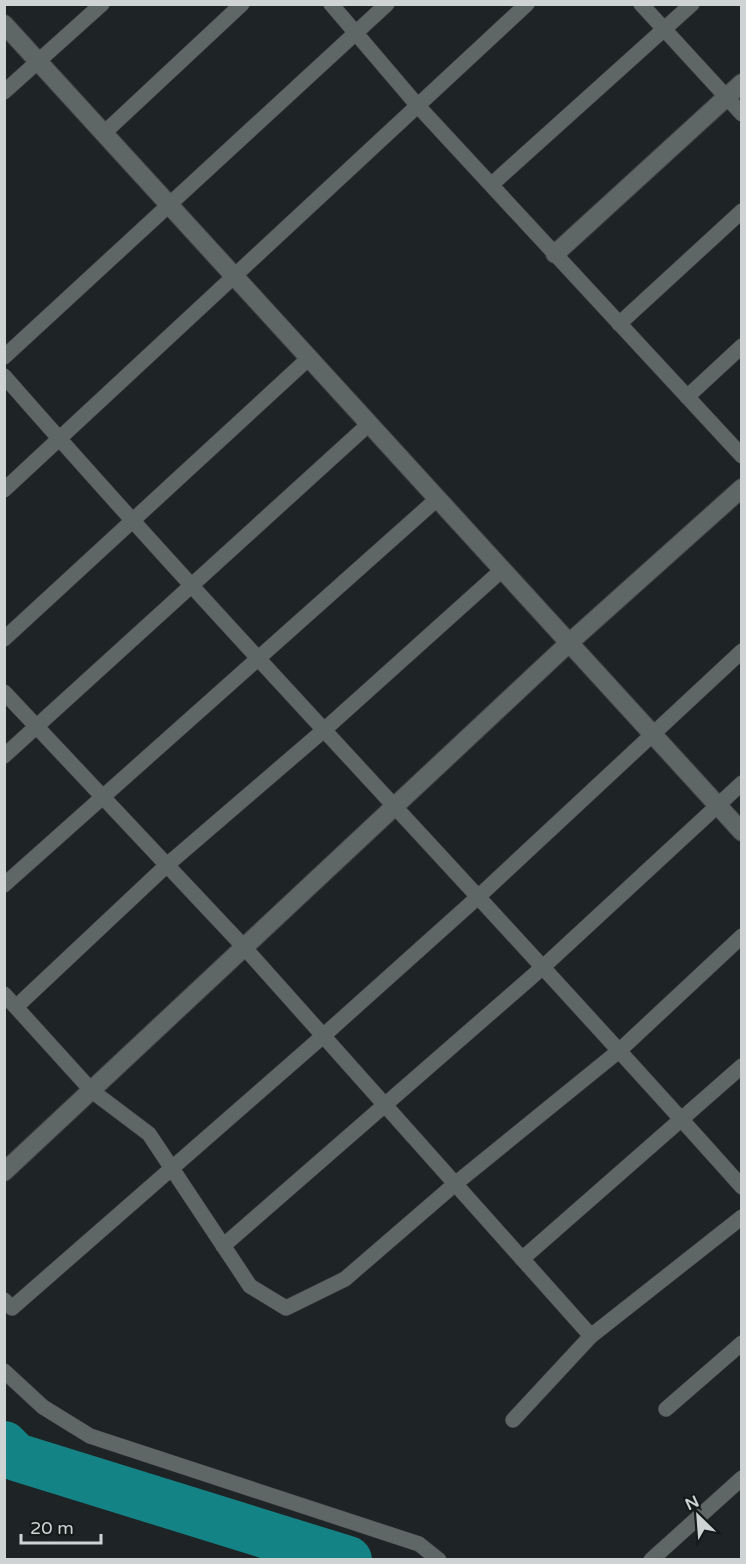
<svg xmlns="http://www.w3.org/2000/svg" width="746" height="1564" font-family="'Varela Round',sans-serif">
<rect width="100%" height="100%" fill="#1e2425"/>
<g fill="none" stroke-linecap="round" stroke-linejoin="round">
<!-- river -->
<path stroke="#148386" stroke-width="48" d="M4,1445L16,1457L348,1560"/>
<!-- service casing -->
<g stroke="#3c4141" stroke-width="16">
<path id="service" d="M331,4L418,106L742,456
M641,4L742,114
M4,92L102,4
M104,133L242,4
M491,185L692,4
M619,324L742,211
M4,357L387,4
M4,376C245,651 499,914 742,1187
M687,397L742,346
M4,490L527,4
M4,639L309,358
M4,692L244,947L591,1336
M4,756L369,424
M4,885L437,499
M4,994L92,1091L149,1134L250,1286L286,1308L345,1279L455,1184L620,1050L742,936
M16,1007L167,865L324,730L502,570
M223,1246L543,967L742,783
M522,1259L742,1066
M4,1300L12,1308L323,1036L478,897L742,651
M4,1371L43,1407L90,1436L419,1544L439,1560
M666,1409L742,1343
M513,1420L591,1336L742,1217
M651,1560L742,1478"/>
</g>
<!-- minor casing -->
<g stroke="#3c4141" stroke-width="20">
<path id="minor" d="M4,24L742,832
M555,254L742,83
M4,1172L569,643L742,488"/>
</g>
<!-- service -->
<use href="#service" stroke="#5f6666" stroke-width="15"/>
<!-- minor -->
<use href="#minor" stroke="#5f6666" stroke-width="18"/>
</g>
<!-- border -->
<rect width="746" height="1564" fill="none" stroke="#cfd3d3" stroke-width="12"/>
<!-- north arrow -->
<g transform="translate(698 1516) rotate(335)" stroke="#151b1b" stroke-width="4.5" paint-order="stroke">
<path d="M0-4.5L10 22L0 15L-10 22Z" fill="#cfd3d3"/>
<text y="-9" font-size="16" font-weight="bold" text-anchor="middle" fill="#cfd3d3">N</text>
</g>
<!-- scale -->
<path d="M21 1534v9h80v-9" fill="none" stroke="#cfd3d3" stroke-width="3"/>
<text x="30" y="1534" font-size="18" fill="#cfd3d3" stroke="#151b1b" stroke-width="4.5" paint-order="stroke">20 m</text>
</svg>
